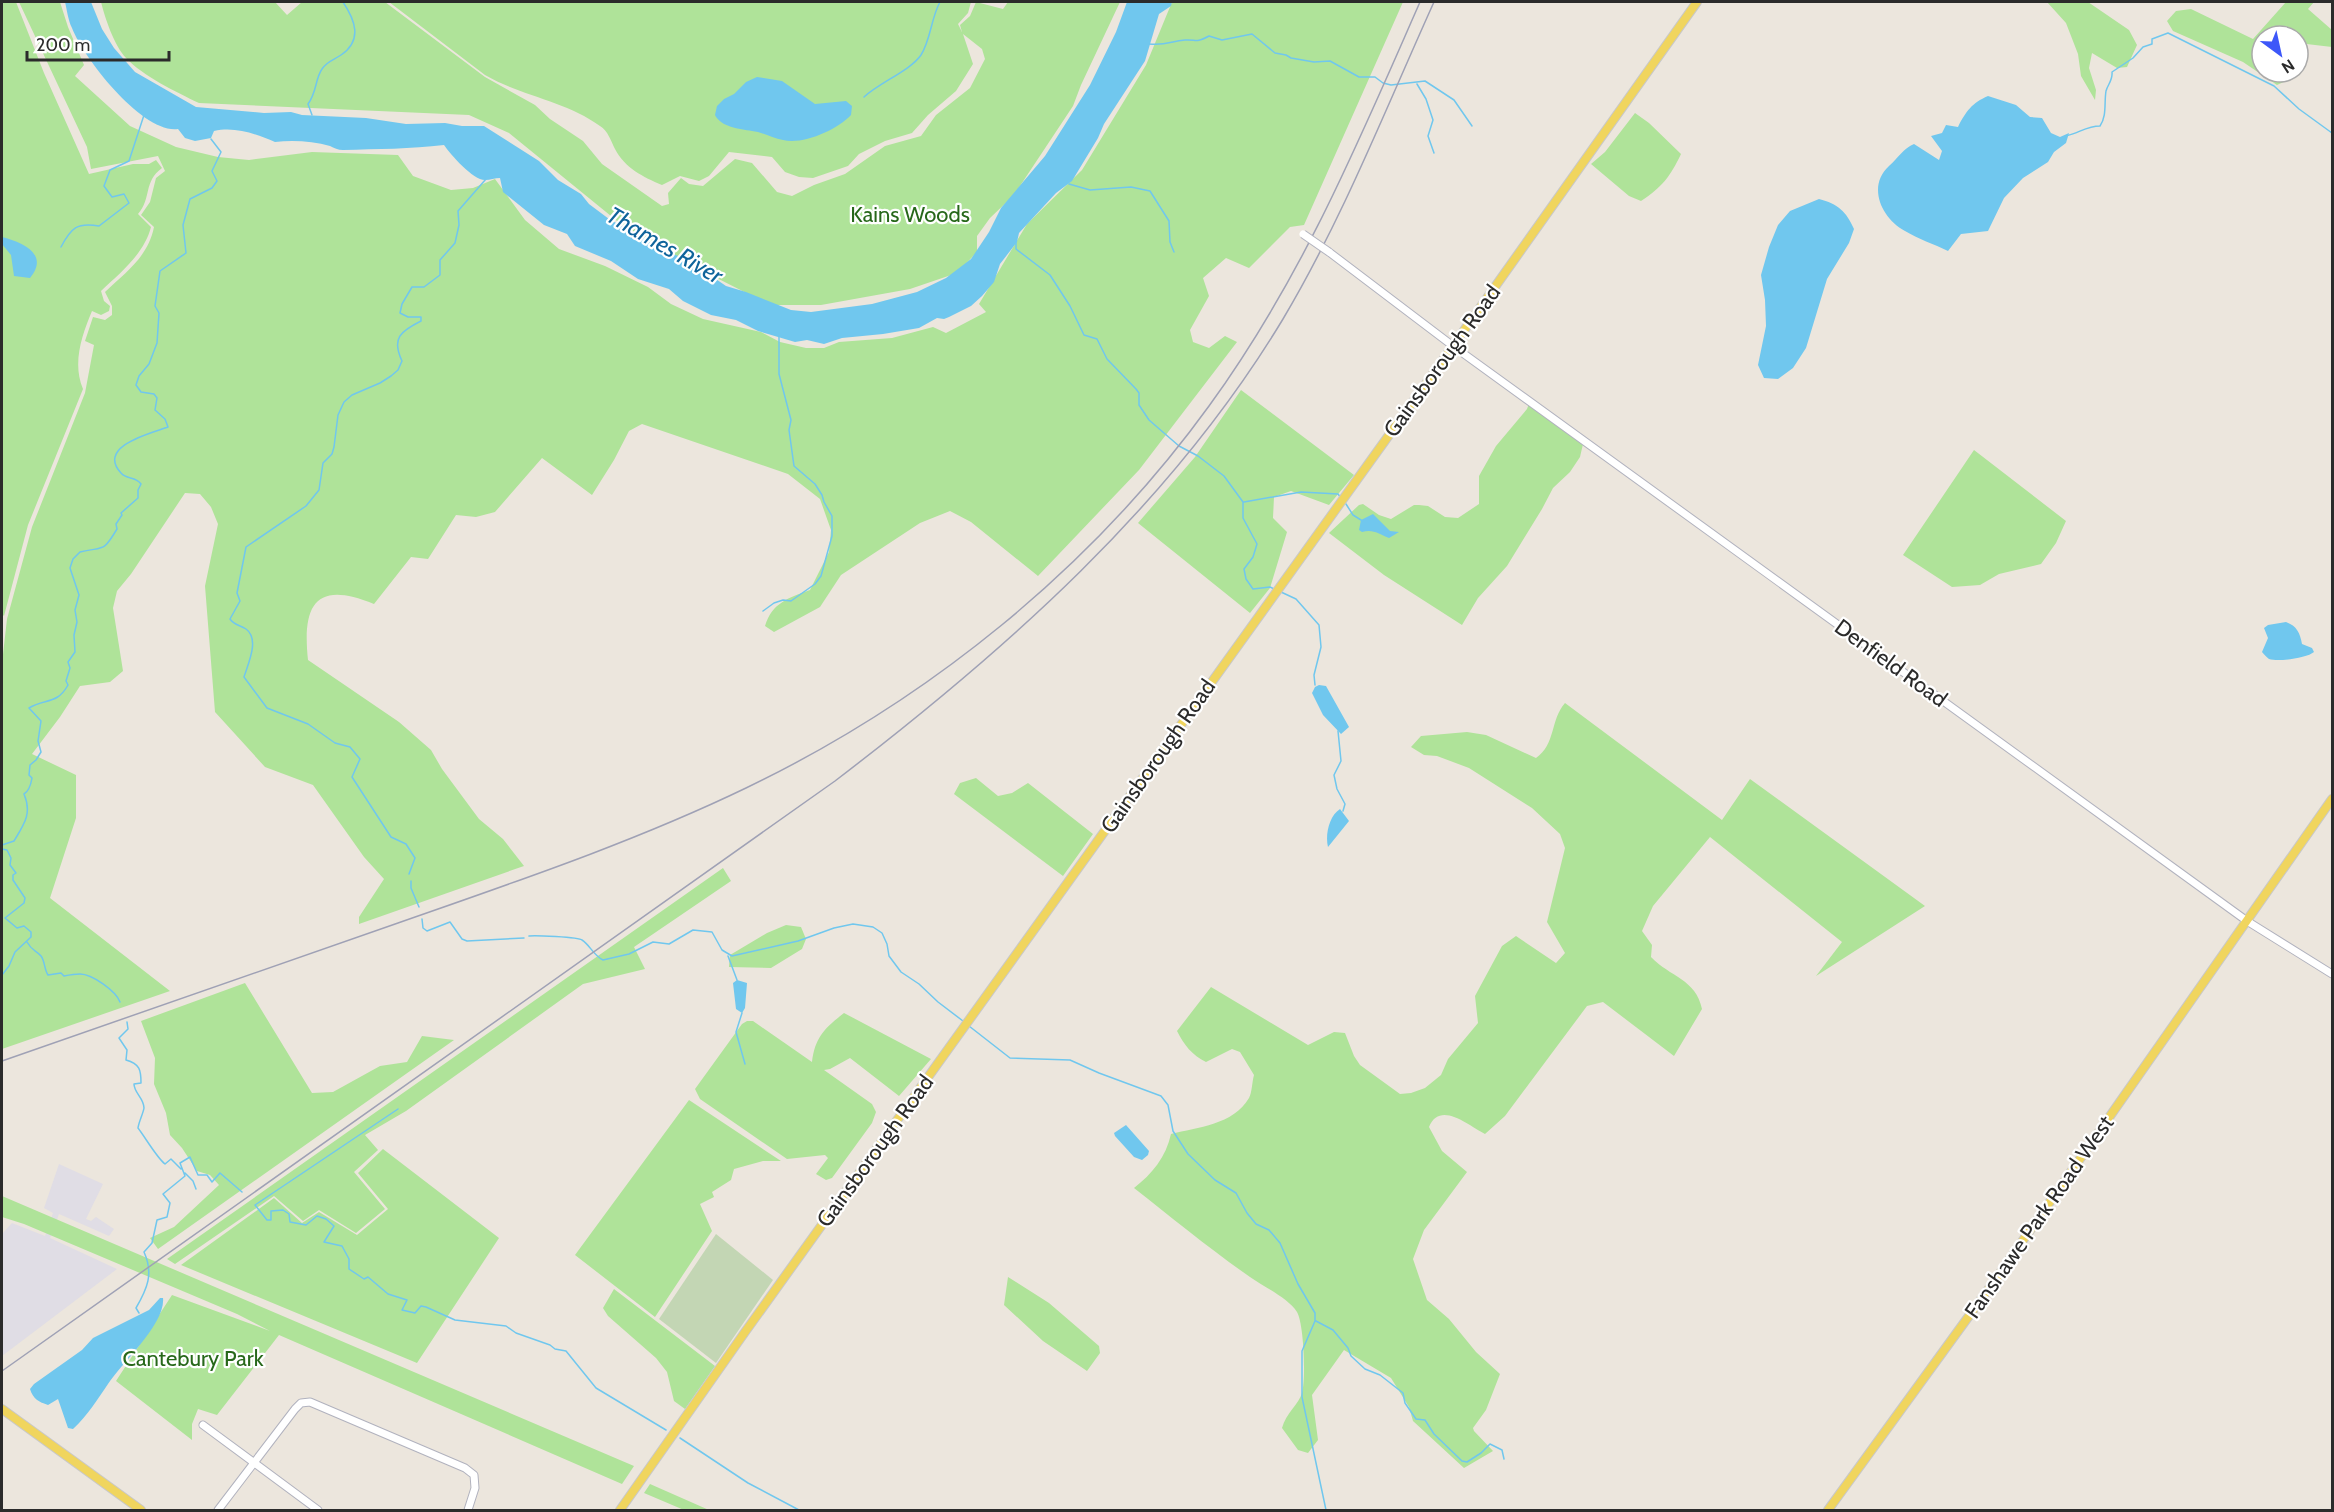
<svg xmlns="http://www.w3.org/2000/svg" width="2334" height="1512" font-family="Cabin,sans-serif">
<rect width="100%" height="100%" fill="#ece6dd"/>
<!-- industrial -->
<path fill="#e0dde5" d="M59,1164L103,1184L86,1219L91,1221L96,1217L114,1229L109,1236L59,1214L50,1238L117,1269L2,1356V1234L12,1223L45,1236L53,1213L44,1208Z"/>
<!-- green -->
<path fill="#afe399" d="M2,2H16L44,73L89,174L133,164H149L156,160L162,168C143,182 152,198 138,214L151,227C144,254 121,272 101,291L104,301L110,306L109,311L101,315L92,311C82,335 72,363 83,389L28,525L4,616L2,614Z
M19,2H60L68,27L84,65L75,76L130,126L176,147L218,157L249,160L312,152L398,155L413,176L451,190L473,188L495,179L525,220L559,249L605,266L648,287L671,304L703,319L761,332L780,342L806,348H824L839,342L892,338L933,327L946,333L986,312L979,304L1027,224L1082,170L1146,65L1172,2H1403L1304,225L1290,227L1249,268L1226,258L1203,278L1209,296L1190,330L1193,342L1209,348L1225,336L1237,342L1139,470L1038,576L971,522L950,511L920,523L841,575L820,607L774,632L765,626C772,603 788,598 810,590L829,552L831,530L820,499L788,474L642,424L629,431L614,460L592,495L542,458L495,512L476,517L456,515L428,559L411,557L374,604C316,580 302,604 308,660L399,722L431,750L442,769L479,819L503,839L524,866L359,924V917L384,879L364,857L313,785L265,767L215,712L205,586L218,524L211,507L200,494L185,493L131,574L117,591L113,608L123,671L110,682L80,686L60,717L32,754L76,775V818L50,898L170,991L2,1049V663L7,619L32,527L85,393L94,345L85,341L93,317L105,320L112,315V306L105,292C126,272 148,257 154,227L141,215L150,202L156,178L165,171L158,156L91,169L87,147Z
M101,2H275L287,15L302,2H385L485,77L535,105L550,119L583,141L602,164L662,206L669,204L668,193L681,178L689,184L703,186L735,159L752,163L777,192L792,196L814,185L845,174L885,146L921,136L936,115L970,88L985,59L982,49L963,34L973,64L956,91L928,115L912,133L885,141L859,154L848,166L813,178L799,177L785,172L772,157L729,152L709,176L699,181L680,176L662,185C643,177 625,168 615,149C611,141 608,131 600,126C566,101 521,96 485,75L389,2H971L968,13L958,24L962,32L960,25L970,16L976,2L1003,9L1008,2H1120L1081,85L1073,106L1014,195L990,218L977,236V252L957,273L910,289L821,305H770L705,272L622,225L509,133L469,115L199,103C176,92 143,76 126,58C114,45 105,18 101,2Z
M2047,2H2088L2129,30L2137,45L2127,67L2117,68L2092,53L2089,68L2096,90L2095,100L2081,76L2078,54L2066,23Z
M2286,2H2314L2308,9L2332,30V47L2298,43V36H2262V72H2292L2295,77L2277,85L2243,62L2173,31L2167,21L2176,11L2191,9L2253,39Z
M1635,113L1649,123L1681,154C1670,177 1662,187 1641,201L1629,196L1591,164L1605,152Z
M1241,390L1354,475L1329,505L1291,491L1274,497L1273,518L1287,532L1270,588L1250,613L1138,523L1195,457Z
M1530,401L1583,444L1580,457L1570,472L1553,488L1542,509L1507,566L1478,598L1462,625L1384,575L1329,533L1359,505L1363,504L1379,515L1391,519L1414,505H1419L1428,506L1445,517L1458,518L1479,504V476L1496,446L1527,409Z
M1974,450L2066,521L2056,543L2041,564L1999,574L1980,585L1952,587L1903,555Z
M1565,703L1722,820L1750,779L1925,906L1816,976L1842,942L1710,837L1653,906L1642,931L1652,945L1651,957C1670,977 1696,979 1702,1009L1674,1056L1603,1002L1587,1006L1505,1116L1485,1134C1469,1126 1440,1100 1429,1127L1442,1151L1467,1172L1424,1230L1413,1259L1427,1300L1449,1319L1476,1352L1500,1374L1486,1410L1473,1428L1474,1431L1493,1451L1464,1468L1413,1421L1409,1407L1391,1378L1344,1350L1312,1395L1318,1440L1308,1453L1298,1450L1282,1428C1286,1413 1299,1404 1302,1393C1306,1379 1304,1324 1297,1312C1288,1298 1264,1287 1250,1277C1210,1249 1172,1218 1134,1188C1152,1174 1166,1157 1171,1134C1198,1127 1233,1125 1249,1098C1252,1093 1252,1082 1254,1075L1240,1052L1232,1049L1206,1062C1192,1055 1184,1045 1177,1031L1211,987L1308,1045L1334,1032L1345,1033L1354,1056L1360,1065L1400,1094L1411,1093L1425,1088L1441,1075L1448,1059L1478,1023L1475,996L1502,946L1516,936L1556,963L1565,953L1547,922L1565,848L1560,834L1532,808L1469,768L1437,756L1424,755L1411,747L1421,736L1467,732L1486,735L1536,758C1556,744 1550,720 1565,703Z
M976,778L998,796L1012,793L1028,783L1093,834L1063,876L954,794L960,783Z
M723,868L731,881L634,947L645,969L583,984L406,1111L365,1135L378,1150L354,1172L385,1209L356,1233L319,1210L303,1221L274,1196L175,1264L167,1259Z
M786,925L801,927L806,939L802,949L771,968L729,967L730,955L767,933Z
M245,983L312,1093L333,1092L380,1066L407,1062L422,1036L454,1040L158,1249L150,1238L174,1227L219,1185L210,1175L197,1171L182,1148L170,1135L166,1113L154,1084L155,1058L141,1021Z
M844,1013L931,1059L899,1096L850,1058L830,1069L824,1070L872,1104L876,1112L872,1123L832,1178L826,1180L816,1174L828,1158L825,1155L787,1159L700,1099L695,1089L742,1024L747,1021H753L812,1062C815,1037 825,1028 844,1013Z
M689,1100L781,1161H763L734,1169L731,1180L712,1192L714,1197L700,1204L712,1231L655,1317L575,1255Z
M383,1149L499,1238L417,1363L181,1265L274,1198L302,1223L319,1212L357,1235L388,1209L358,1173Z
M2,1196L634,1466L622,1484L279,1335L217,1415L198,1409L192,1424V1440L116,1381L172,1295L270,1331L237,1314L24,1224L2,1217Z
M1008,1277L1049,1303L1099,1346L1100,1353L1087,1371L1043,1341L1004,1305Z
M614,1289L715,1366L685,1409L674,1401L667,1372L656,1358L608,1316L603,1308Z
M650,1484L709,1510H684L644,1493Z"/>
<!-- cemetery -->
<path fill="#c3d6b4" d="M716,1234L773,1280L716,1363L659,1319Z"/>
<!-- water -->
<path fill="#70c7ee" d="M65,2H91L102,29L114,48L135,72L196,107L264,113L291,112L302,115L366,118L406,124L445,123L462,126H484L539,161L558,180L581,194L589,204L609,219L666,251L688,260L726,286L746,292L791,310L811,312L872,304L917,292L946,278L971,259L989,232L1001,208L1045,156L1090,85L1116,32L1127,2H1172L1171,6L1159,14L1145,61L1104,124L1098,138L1072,181L1056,193L1019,233L1017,242L1000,264L994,282L982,296L971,306L949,317L944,319L937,318L919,328L883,334L842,338L824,344L807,340L795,342L758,331L736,320L711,315L683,301L669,289L638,279L611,261L575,246L567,234L544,225L503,192L500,178C495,178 490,180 485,180C473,180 451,155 444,145C411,149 377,149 343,150C338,150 334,148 330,146C313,141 292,140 275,142C256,134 235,126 214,131L211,138L195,141L185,138L178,129C143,134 84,59 72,28C68,20 67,10 65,2Z
M757,77L782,81L815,104L846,101L852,106L851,115C837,130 803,145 783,140C772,138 762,132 752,131C739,129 721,127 715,115L717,106L724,99L734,94L746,82Z
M1988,96L2016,105L2030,117L2042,118L2051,133L2060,137L2069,133L2066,143L2054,152L2048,162L2023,178L2004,198L1988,231L1961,234L1948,251C1934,244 1918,239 1905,231C1881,218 1867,186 1889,166C1898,158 1904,148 1914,144L1939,160L1942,151L1931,136L1942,133L1946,125L1958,127C1966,111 1972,103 1988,96Z
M1819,199C1838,204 1846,211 1854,229L1849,243L1827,279L1806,348L1793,368L1778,379L1764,378L1758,365L1766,326L1765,300L1761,275L1769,247L1778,225L1790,211Z
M2,237C22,242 50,254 30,278L14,276L11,255L2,244Z
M1373,514L1390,531L1399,532L1389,538C1378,534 1374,529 1362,532L1359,530L1361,520Z
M2286,622C2297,626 2300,633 2302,644L2312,648L2314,652C2307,658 2279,662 2269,659C2266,657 2264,654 2262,652L2268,638L2264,628L2268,625Z
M1319,685L1326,686L1349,727L1341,734L1323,715L1312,693L1315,687Z
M1340,809L1349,821L1328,847C1325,835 1329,816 1340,809Z
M737,980L747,983L745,1008L742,1013L736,1009L733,983Z
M1126,1125L1149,1151L1148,1155L1142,1160L1134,1157L1115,1136L1114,1133Z
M160,1298H163C166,1323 121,1364 108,1384C97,1400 88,1415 73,1429L68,1428L58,1399L48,1405C39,1402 33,1399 30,1389L34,1384L82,1350L93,1338L149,1310Z"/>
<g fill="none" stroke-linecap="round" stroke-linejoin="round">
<!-- stream -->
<path stroke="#70c7ee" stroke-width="1.5" d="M1149,44C1166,46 1171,41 1185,40C1197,39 1194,44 1209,36L1222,40L1252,34L1275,53L1286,55L1291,58L1314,62L1330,61L1359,77H1375L1383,83L1391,85L1425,81L1454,100L1472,126
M1417,84L1426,99L1433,120L1428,136L1434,153
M864,97C879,83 911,70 921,55C931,39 931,18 940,2
M312,115L308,104C317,92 315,79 322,69C327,61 334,60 341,55C363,40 355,20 343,2
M2066,136C2079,133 2087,126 2100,126C2107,116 2104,103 2106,91C2108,84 2113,80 2112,72L2133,58L2143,47L2152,44V39L2168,33L2274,86L2299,109L2332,133
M1069,184L1090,190L1131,187L1150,191L1169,221L1170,242L1174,252
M1016,241V249L1050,275L1070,306L1084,335L1097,339L1107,359L1136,389L1139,393V405L1149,420L1179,446L1198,456L1224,476L1243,502V518L1257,544L1253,557L1244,569L1246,579L1253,589L1270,587L1274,589
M61,247C71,228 77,222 99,226L129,203L124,194L112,197L104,186L110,170L129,161L144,115
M1244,502L1301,492L1338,494L1341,498
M1346,504L1353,515L1361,520
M1281,592L1296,599L1319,625L1321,647L1314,675L1315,685
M763,611L774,603L783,600L791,601L815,584L821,576L832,536V516L824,502L822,495L815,484L794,466L789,430L791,420L779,374V336
M1338,731L1341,761L1334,775L1337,789L1345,804L1343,811
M2,845L14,841C25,823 32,813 24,794C29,791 31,784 32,778L29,775L30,765L36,760L41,752L38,741L41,721L29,708C45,698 57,705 68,685L66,681L70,668L68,662L75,652L74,635L77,622L75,610L79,595L70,568L73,559L80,552C104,546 102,554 117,529L116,524L122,515L121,513L138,498V490L141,484C135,476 127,480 121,473C96,446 152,433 168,427L165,419L155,410L157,398L154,394L141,392L136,385L139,376L149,364L157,343L159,313L155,306L160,271L186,253L183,225L190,199L212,188L217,181L212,171L221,152L211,139
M2,849L7,850L11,858L10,865L16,873L13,875V880L25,898L24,903L5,918L17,928L24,926L31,932V937L15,952L9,966L2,975
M409,874L415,858L406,844L391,837L352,777L360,759L350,747L335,743L308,724L267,708L244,677C248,664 260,639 246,629C240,625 234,625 230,619L240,601L237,593L246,547L306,506L319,490L323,463L332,454L334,447L338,415L344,402L352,395L380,383L391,376L398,370L402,361C391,338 401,331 421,321V317H408L400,313L402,304L412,287H424L440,275V260L455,243L459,225L458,211L486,179
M411,881V888L419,907
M422,919L423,928L427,931L450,922L462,939L467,941L524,938
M529,936C533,935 579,937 582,940C590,945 593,955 603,960L629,954L653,942L669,944L693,930L712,932L722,950L732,956L798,941L834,928L853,924L873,927L882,933L887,944L889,956L901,972L919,984L938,1002L963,1021
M27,942C32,951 36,950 41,956C45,961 44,969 48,975L61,973L64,976C69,975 75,974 80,974C92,974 116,991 120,1002
M728,956L737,980
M742,1013L736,1032L745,1064
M127,1022L128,1029L119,1038L127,1050L126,1060C140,1064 141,1070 141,1083L134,1084C134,1093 144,1098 144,1108C143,1114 139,1121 138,1128C145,1137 157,1158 165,1164L171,1159L181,1169
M969,1026L1010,1058L1070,1060L1099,1073L1161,1096L1168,1105L1173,1131L1188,1154L1215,1180L1236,1193L1247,1213L1256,1224L1269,1230L1280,1243L1298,1284L1315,1313V1321L1302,1351V1397L1326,1510
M398,1109L255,1205L267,1220H271V1211L283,1210L289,1214L290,1222L306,1225L317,1216L326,1219L334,1226L324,1242L342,1246L349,1259V1269L364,1279L368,1277L388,1294L407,1300L402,1310L415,1313L421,1306L426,1307L455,1320L506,1326L516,1333L550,1345L555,1349L566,1351L596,1388L666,1430
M185,1173L193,1181L196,1189
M139,1313L136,1308C147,1289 154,1274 144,1252L152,1243L157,1220L167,1217L170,1203L163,1194L185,1176L180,1163L190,1157L198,1175H207L212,1182L220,1173L242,1192
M1316,1321L1333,1330L1348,1348L1351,1356L1365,1369L1380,1375L1403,1393L1405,1403L1416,1419L1425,1420L1434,1434L1462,1461L1467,1462L1481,1453L1490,1444L1502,1450L1504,1459
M680,1438L748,1483L799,1510"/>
<!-- minor casing -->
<g stroke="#b1b2be" stroke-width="9">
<path id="minor" d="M1329,252L1453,346L2247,921L2332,974
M203,1425L318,1510
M218,1510L295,1409L301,1403L310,1402L465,1468L474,1475L475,1488L468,1510"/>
</g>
<!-- major casing -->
<g stroke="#c8c8c8" stroke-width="10">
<path id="major" d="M2,1409L141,1510
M620,1510L745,1332L1453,346L1697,2
M1828,1510L1998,1276L2332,799"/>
</g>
<!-- minor -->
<use href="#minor" stroke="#fff" stroke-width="7"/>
<!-- major -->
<use href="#major" stroke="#f0d55e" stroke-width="8"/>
<!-- rail -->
<path stroke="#9fa1b5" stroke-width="1.5" d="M2,1061C134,1015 266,969 398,923C515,882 634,842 746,788C927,701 1091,569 1209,406C1302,278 1357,145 1420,2
M2,1371L835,781C1005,651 1171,505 1283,319C1343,218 1386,108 1434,2"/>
<!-- minor-bridge casing -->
<g stroke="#b1b2be" stroke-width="9" stroke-linecap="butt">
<path id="minor-bridge" d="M1303,234L1329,252"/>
</g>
<!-- minor-bridge -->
<use href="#minor-bridge" stroke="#fff" stroke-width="7"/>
</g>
<g text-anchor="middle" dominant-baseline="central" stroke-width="4.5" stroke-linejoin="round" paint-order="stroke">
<!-- park labels -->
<g font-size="22" fill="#27681a" stroke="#fff">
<text x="910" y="214">Kains Woods</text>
<text x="193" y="1358">Cantebury Park</text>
</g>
<!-- street labels -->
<g font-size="22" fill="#2b2b2b" stroke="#fff">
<text transform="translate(1442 361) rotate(-54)">Gainsborough Road</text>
<text transform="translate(1891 663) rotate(36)">Denfield Road</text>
<text transform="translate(1158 756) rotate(-55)">Gainsborough Road</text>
<text transform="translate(875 1151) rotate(-54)">Gainsborough Road</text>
<text transform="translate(2039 1217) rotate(-55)">Fanshawe Park Road West</text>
</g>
<!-- water labels -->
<g font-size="24" font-style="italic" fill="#0e649b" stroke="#fff">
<text transform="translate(665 245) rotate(30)">Thames River</text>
</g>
</g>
<!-- border -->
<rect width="2334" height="1512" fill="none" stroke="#2b2b2b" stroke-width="6"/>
<!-- north arrow -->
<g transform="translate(2280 54) rotate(147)"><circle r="28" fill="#ffffff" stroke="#aaaaaa" stroke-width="1.5"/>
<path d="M0-4.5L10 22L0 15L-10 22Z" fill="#3d57f9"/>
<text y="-9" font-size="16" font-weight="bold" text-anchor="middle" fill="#2b2b2b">N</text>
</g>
<!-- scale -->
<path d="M27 51v9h142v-9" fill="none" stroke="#2b2b2b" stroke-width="3"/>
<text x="36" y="51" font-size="18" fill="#2b2b2b" stroke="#ffffff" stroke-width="4.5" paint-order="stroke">200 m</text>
</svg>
